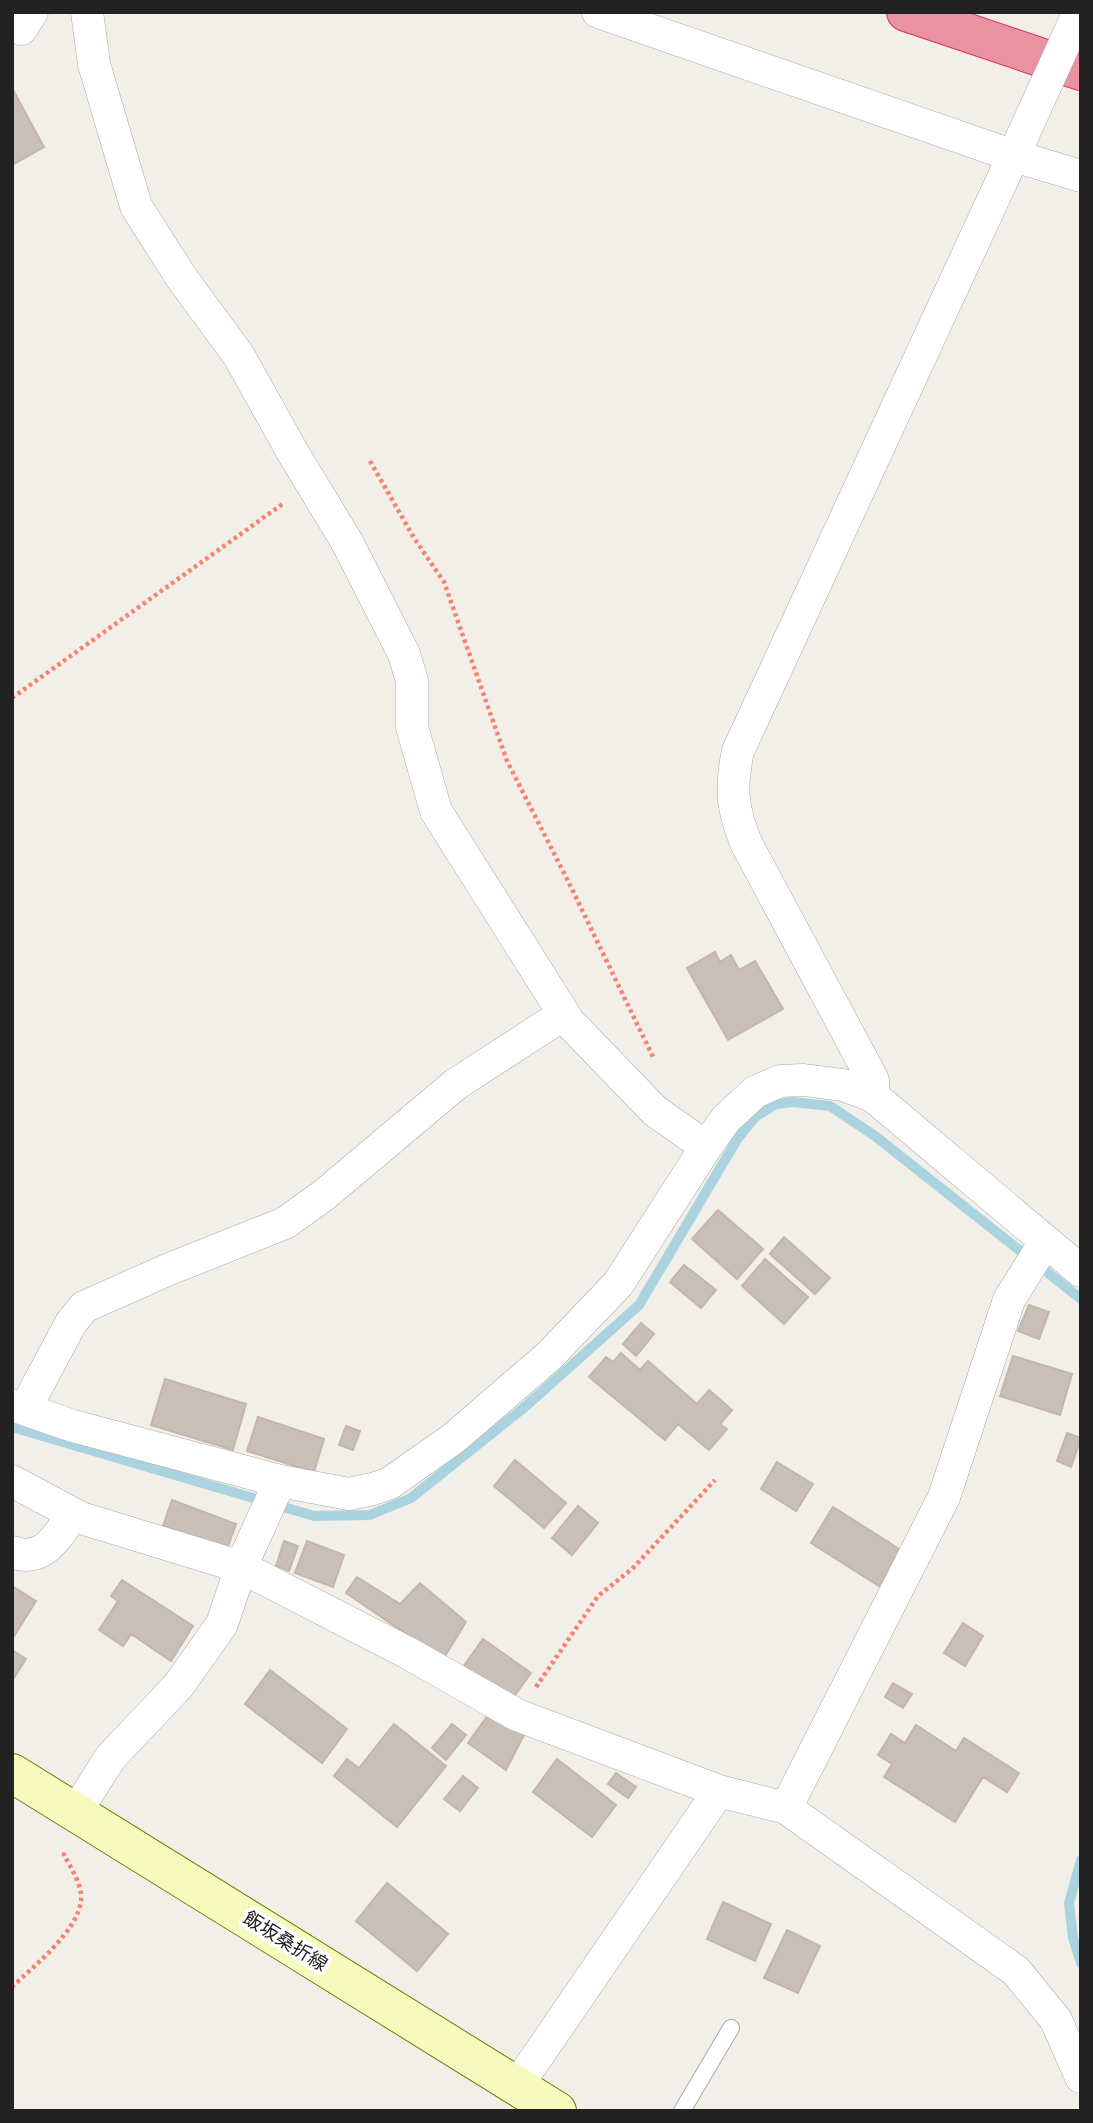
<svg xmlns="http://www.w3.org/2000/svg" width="1093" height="2123" font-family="'Source Sans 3','Noto Sans JP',sans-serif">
<rect width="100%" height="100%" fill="#f2efe9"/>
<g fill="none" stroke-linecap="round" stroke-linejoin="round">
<!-- stream -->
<path stroke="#aad3df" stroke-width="10" d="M12,1427L314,1516L370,1515L411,1498L526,1406L639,1305L738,1138L755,1117L776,1104L793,1102L830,1106L875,1136L1081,1299
M1081,1860L1069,1903L1073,1938L1081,1963"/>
</g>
<!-- building -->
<path fill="#c7bfb8" stroke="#c4b6ab" stroke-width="2" d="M12,88L44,147L12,165Z
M715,952L720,962L731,955L739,970L755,961L783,1009L728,1040L687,968Z
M718,1210L763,1249L737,1279L692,1239Z
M784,1237L830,1278L815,1294L770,1254Z
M765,1259L808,1297L784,1324L742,1286Z
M684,1265L716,1290L701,1308L670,1282Z
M1029,1305L1049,1312L1039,1339L1018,1331Z
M641,1323L654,1334L636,1356L623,1344Z
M621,1353L640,1370L648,1361L697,1404L709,1390L732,1410L720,1424L727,1429L709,1450L678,1424L665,1440L589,1377L606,1357L613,1362Z
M1013,1356L1072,1374L1060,1415L1000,1396Z
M165,1379L246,1404L233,1450L151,1425Z
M258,1417L324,1439L314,1472L247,1451Z
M346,1426L360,1431L353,1450L339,1445Z
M1067,1433L1081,1438L1071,1467L1057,1461Z
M515,1460L566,1503L544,1528L494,1486Z
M777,1462L813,1484L796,1511L761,1489Z
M172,1500L236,1524L227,1549L163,1526Z
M578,1506L598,1523L572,1555L552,1538Z
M833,1507L901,1550L879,1586L811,1543Z
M284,1541L298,1546L289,1571L276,1566Z
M307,1541L344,1555L333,1587L295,1573Z
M357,1577L400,1604L420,1583L466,1622L443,1659L346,1593Z
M122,1580L193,1626L171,1661L131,1634L123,1646L99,1630L118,1601L111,1596Z
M12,1586L36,1601L13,1638L12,1637Z
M963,1623L983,1636L965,1666L944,1653Z
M483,1639L531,1673L510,1702L463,1667Z
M12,1650L26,1659L12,1681Z
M270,1670L347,1729L322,1763L245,1704Z
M893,1683L912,1694L903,1708L885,1697Z
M488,1715L524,1735L506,1770L468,1743Z
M394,1724L446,1766L397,1827L334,1776L347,1759L359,1768Z
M452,1724L466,1735L446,1760L432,1748Z
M916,1725L956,1751L964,1738L1019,1773L1007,1792L983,1777L955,1822L884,1777L892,1764L878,1755L891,1734L905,1743Z
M557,1759L616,1805L592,1837L533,1792Z
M616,1773L636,1787L628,1798L608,1784Z
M463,1776L478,1788L460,1811L444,1799Z
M387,1883L448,1934L417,1971L356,1921Z
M723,1902L771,1924L755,1961L707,1939Z
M787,1930L820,1946L798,1993L764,1978Z"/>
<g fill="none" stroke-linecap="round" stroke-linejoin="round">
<!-- service casing -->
<g stroke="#a9a9a9" stroke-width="18">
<path id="service" d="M682,2111L731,2028"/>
</g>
<!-- minor casing -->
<g stroke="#a9a9a9" stroke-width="33">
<path id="minor" d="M87,12L94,64L136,206L181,277L239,356L293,453L347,542L404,654L412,681V727L436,811L569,1022L655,1111L706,1147
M598,12L1014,156L1081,176
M21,29L32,12
M873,1096V1080L747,845C732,809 730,789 738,751L1023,135
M12,1405L73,1426L280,1481L349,1494L373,1489L390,1483L454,1438L549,1356L618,1284L706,1147L726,1119L755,1092L780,1081L804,1080L843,1085L873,1096L1081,1271
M25,1409L71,1323L84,1307L167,1270L285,1223L324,1195L456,1084L564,1014
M12,1481L81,1518L241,1567L408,1653L517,1715L719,1791L786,1808L1016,1971L1056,2020L1081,2077
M12,1552C44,1564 57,1536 73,1514
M786,1808L944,1497L1009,1300L1045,1242
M76,1812L110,1758L179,1685L222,1624L241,1567L280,1481
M517,2086L719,1791"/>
</g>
<!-- secondary casing -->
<g stroke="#707d05" stroke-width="40">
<path id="secondary" d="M12,1773L557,2111"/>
</g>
<!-- motorway casing -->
<g stroke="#dc2a67" stroke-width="40">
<path id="motorway" d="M906,12L1081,71"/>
</g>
<!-- path -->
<path stroke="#fa8072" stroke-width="4.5" stroke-dasharray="3.5 3.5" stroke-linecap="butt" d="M370,461L414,538L444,582L507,761L568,881L654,1059
M12,698L284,503
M536,1687L598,1596L632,1569L715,1480
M12,1987C34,1966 77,1932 81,1901C83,1886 71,1868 64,1855L65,1850"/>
<!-- service -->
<use href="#service" stroke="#fff" stroke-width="16"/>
<!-- minor -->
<use href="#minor" stroke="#fff" stroke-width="32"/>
<!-- secondary -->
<use href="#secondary" stroke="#f7fabf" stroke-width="38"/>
<!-- motorway -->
<use href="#motorway" stroke="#e892a2" stroke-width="38"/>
<!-- minor-bridge casing -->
<g stroke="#a9a9a9" stroke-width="33" stroke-linecap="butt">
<path id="minor-bridge" d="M1023,135L1079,12"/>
</g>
<!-- minor-bridge -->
<use href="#minor-bridge" stroke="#fff" stroke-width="32"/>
</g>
<g text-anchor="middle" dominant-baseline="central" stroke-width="7" stroke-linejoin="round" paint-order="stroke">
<!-- street labels -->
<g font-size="19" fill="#222" stroke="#fff">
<text transform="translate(285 1942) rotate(32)">飯坂桑折線</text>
</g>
</g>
<!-- border -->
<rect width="1093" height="2123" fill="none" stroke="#222222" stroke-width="28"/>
</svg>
